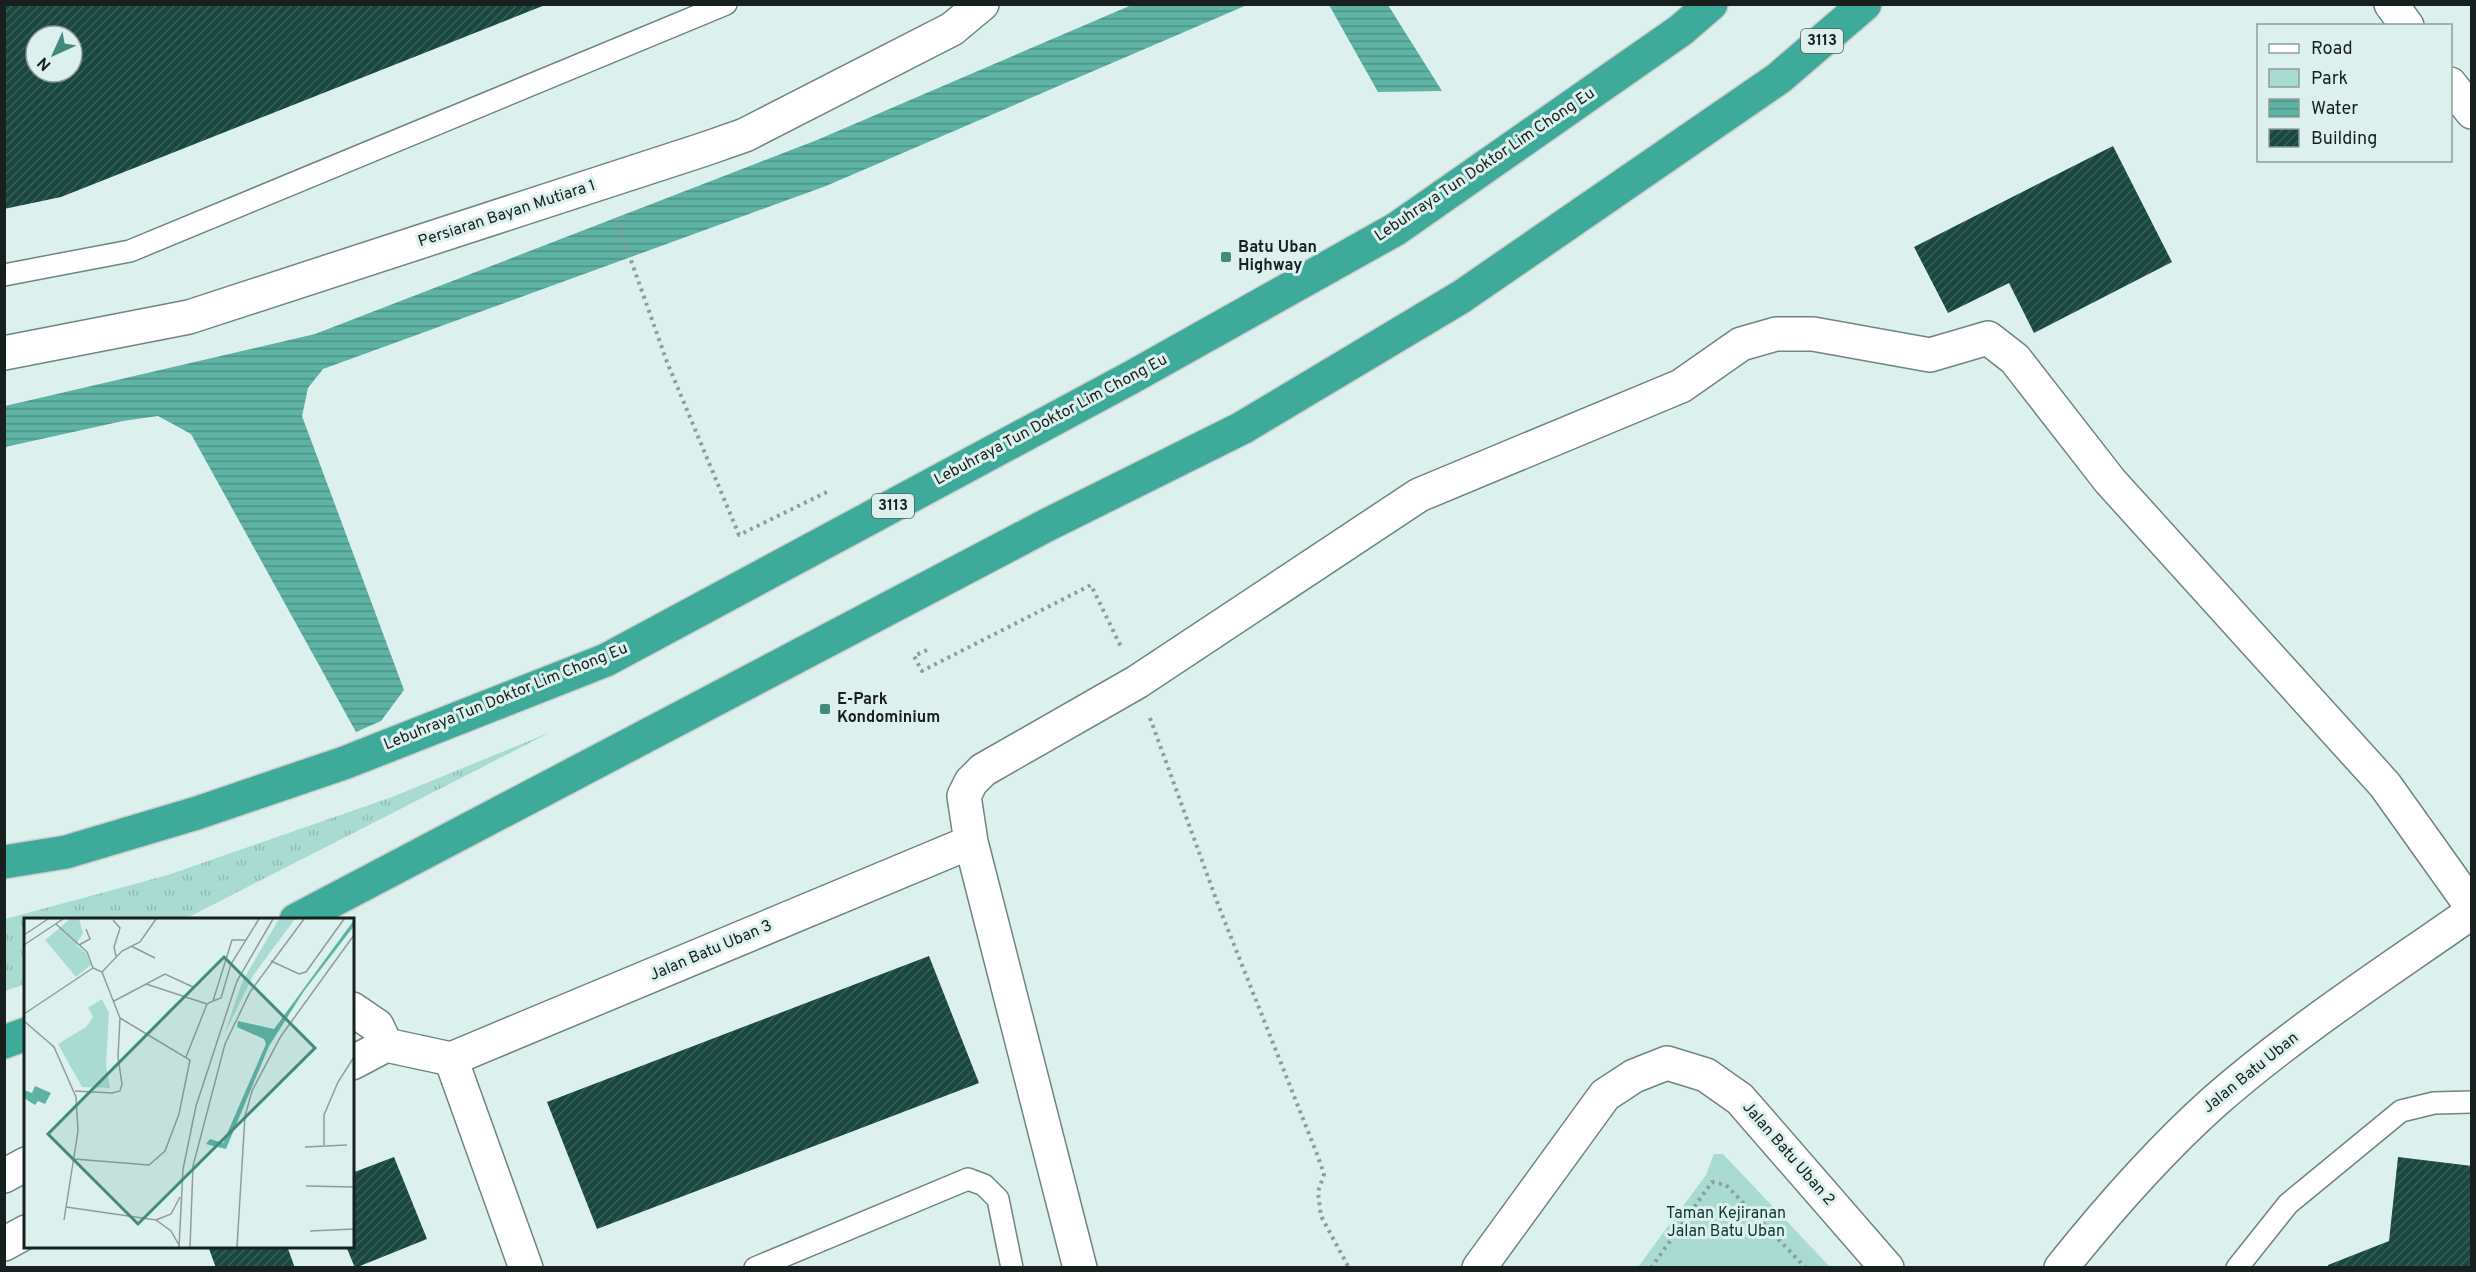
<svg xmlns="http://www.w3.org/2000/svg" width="2476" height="1272" font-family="Overpass,sans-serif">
<defs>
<pattern id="grass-tufts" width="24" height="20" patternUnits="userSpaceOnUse" patternTransform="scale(1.5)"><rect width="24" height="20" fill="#a9dbd2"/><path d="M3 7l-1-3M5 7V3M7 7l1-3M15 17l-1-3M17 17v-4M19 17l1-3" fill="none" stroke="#91bcb4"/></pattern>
<pattern id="water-rules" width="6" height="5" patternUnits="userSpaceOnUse" patternTransform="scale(1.5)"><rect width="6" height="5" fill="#5eb3a5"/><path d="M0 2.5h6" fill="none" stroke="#4d9186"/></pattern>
<pattern id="building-hatch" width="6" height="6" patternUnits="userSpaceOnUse" patternTransform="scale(1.5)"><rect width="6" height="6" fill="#1a4841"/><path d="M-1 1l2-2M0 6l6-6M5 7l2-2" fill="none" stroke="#3a5f5a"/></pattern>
</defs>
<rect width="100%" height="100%" fill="#dcf1ed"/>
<!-- grass -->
<path fill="url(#grass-tufts)" d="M551,732L185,919L26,920L25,984L5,991V919L168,875L392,797Z"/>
<!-- park -->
<path fill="#a9dbd2" d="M1714,1154H1723L1830,1267H1638L1706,1175Z"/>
<!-- water -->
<path fill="url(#water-rules)" d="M1134,4L1247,5L826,186L323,369L308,388L302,416L404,690L381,721L356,732L191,434L158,416L123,421L5,447V406L315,334L817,140Z
M1329,5H1388L1442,91L1378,92Z"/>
<!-- building -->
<path fill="url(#building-hatch)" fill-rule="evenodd" d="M4,4H545V5L61,197L4,209ZM36,36H72V72H36Z
M2113,146L2172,262L2034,333L2009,283L1948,313L1914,247Z
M929,956L979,1083L597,1229L547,1102Z
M394,1157L427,1239L355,1268L346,1246H352V1173Z
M2398,1157L2472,1166V1268H2329L2328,1265L2389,1241Z
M208,1246H287L295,1268H216Z"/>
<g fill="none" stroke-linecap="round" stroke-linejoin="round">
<!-- lane casing -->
<g stroke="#718480" stroke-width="24">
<path id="lane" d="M4,275L130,251L726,4
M755,1268L968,1179L984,1185L998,1199L1012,1268
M2237,1268L2288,1204L2401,1111L2434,1103L2472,1102"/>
</g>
<!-- street casing -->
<g stroke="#718480" stroke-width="36">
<path id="street" d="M2391,4L2407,26
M2450,84L2472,112
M4,353L189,317L705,149L745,135L952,29L982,4
M352,1009L377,1026L386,1045
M451,1059L971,842
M451,1059L526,1268
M352,1063L386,1045L451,1059
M4,1176L26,1164
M4,1244L26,1232
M1080,1268L971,842L964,796L971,782L983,770L1137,682L1419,495L1681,386L1741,344L1776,334H1813L1930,355L1988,338L2015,359L2110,481L2385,785L2472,907
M1479,1268L1605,1095L1634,1076L1667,1063L1706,1075L1740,1099L1887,1268
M2061,1268C2109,1208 2159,1151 2215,1101C2295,1031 2385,973 2472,912"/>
</g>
<!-- highway casing -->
<g stroke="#cccece" stroke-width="36">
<path id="highway" d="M4,862L66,852L197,813L344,763L606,660L1132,377L1396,229L1681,30L1711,4
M296,920L1047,525L1242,428L1461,297L1779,78L1865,4
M4,1042L26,1034"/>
</g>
<!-- path -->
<path stroke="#8e9e9b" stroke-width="4" stroke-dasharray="3 4.5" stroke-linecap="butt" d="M616,218L667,362L739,535L829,491
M927,650L914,656L922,671L1091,585L1121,647
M1150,718L1219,907L1317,1154L1324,1174L1318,1192L1321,1216L1349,1268
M1651,1268L1712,1182L1726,1185L1806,1268"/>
<!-- lane -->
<use href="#lane" stroke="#fff" stroke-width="21"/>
<!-- street -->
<use href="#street" stroke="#fff" stroke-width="33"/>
<!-- highway -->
<use href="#highway" stroke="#3daa9a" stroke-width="33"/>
</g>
<!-- markers -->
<g fill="#44897e" stroke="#dcf1ed" stroke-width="2">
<rect x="1220" y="251" width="12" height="12" rx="3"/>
<rect x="819" y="703" width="12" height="12" rx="3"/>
</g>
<g text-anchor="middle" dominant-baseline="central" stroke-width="6" stroke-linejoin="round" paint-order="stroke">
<!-- shield labels -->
<g fill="#dcf1ed" stroke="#535f5d" stroke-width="1.5">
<rect x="1801" y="29" width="42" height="24" rx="4.5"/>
<rect x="872" y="494" width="42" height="24" rx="4.5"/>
</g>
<g font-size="15" font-weight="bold" fill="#18201f">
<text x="1822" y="41">3113</text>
<text x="893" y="506">3113</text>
</g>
<!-- street labels -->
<g font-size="16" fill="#18201f" stroke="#dcf1ed">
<text transform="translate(1485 165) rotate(-34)">Lebuhraya Tun Doktor Lim Chong Eu</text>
<text transform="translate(507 214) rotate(-18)">Persiaran Bayan Mutiara 1</text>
<text transform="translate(1051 420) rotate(-28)">Lebuhraya Tun Doktor Lim Chong Eu</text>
<text transform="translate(506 697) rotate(-22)">Lebuhraya Tun Doktor Lim Chong Eu</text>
<text transform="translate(711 951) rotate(-23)">Jalan Batu Uban 3</text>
<text transform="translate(2251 1073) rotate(-39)">Jalan Batu Uban</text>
<text transform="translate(1788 1154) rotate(49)">Jalan Batu Uban 2</text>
</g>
<!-- poi labels -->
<g font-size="16" font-weight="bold" fill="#18201f" stroke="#dcf1ed" text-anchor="start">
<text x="1238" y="248">Batu Uban<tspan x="1238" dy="18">Highway</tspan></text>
<text x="837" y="700">E-Park<tspan x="837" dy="18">Kondominium</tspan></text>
</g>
<!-- park labels -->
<g font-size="16" fill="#0b352f" stroke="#dcf1ed">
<text x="1726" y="1214">Taman Kejiranan<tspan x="1726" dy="18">Jalan Batu Uban</tspan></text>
</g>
</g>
<!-- overview -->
<g transform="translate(24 918)">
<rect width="330" height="330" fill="#dcf1ed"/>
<path d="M46,1H55L59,15L52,27L62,35L67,47L52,59L21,22ZM255,1H271L230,56L200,117L219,62Z" fill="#a9dbd2"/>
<path d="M78,81L85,95L82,146L86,170L58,169L34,126L62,109L69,99L64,90Z" fill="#a9dbd2"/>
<path d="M330,2V8L280,73L245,128L202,231L182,226L186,221L199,225L242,126L240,121L213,109L214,103L250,111ZM11,168L27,175L21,186L14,183L11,187L0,180V172L8,175Z" fill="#5eb3a5"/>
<path fill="none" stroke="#8e9d9b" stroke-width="1.5" d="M89,2L96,10L90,29L92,38M32,6L63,34L69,50M0,17L24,1M0,27L39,1M55,27L66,21L62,11M107,28L131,40M247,43L275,56L282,54L320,1M78,54L98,33L116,24L132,1M122,66L183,86M90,83L141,56L169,69M189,83L197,80L207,46L235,1M0,96L69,50M0,103L30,129L52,179L54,213L40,302M162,139L183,86L189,83L208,22H221M51,173L88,175L96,173L98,166L94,139L96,100L78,54L69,50M300,227V197L314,164L330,139M281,229L323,227M50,241L125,247L141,233L155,196L166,142L96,100M282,268L330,269M42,289L132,302L147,296L156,279M132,302L147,313L155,327M286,313L330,311M155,329L159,251L172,188L213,63L249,1M166,329L169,248L201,126L226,74L280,1M213,329L221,198L228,173L257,118L330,17"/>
<path fill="#44897e" fill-opacity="0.15" stroke="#44897e" stroke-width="3" d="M200,39L291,130L114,306L24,216Z"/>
<rect width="330" height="330" fill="none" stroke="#18201f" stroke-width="3"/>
</g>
<!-- border -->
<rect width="2476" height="1272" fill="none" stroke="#18201f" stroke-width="12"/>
<!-- legend -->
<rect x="2257" y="24" width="195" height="138" fill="#dcf1ed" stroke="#8e9d9b" stroke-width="1.5"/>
<rect x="2269" y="44" width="30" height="9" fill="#ffffff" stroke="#8e9d9b" stroke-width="1.5"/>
<text x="2311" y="54" font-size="18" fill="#18201f">Road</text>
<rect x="2269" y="69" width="30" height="18" fill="#a9dbd2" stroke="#8e9d9b" stroke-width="1.5"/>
<text x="2311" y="84" font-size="18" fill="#18201f">Park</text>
<rect x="2269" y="99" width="30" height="18" fill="url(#water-rules)" stroke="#8e9d9b" stroke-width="1.5"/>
<text x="2311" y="114" font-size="18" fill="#18201f">Water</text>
<rect x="2269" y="129" width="30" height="18" fill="url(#building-hatch)" stroke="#8e9d9b" stroke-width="1.5"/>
<text x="2311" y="144" font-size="18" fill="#18201f">Building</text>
<!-- north arrow -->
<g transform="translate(54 54) rotate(225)"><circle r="28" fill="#dcf1ed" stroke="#8e9d9b" stroke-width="1.5"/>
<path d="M0-4.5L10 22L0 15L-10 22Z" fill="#44897e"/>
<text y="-9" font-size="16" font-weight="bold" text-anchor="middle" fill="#18201f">N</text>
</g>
</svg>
